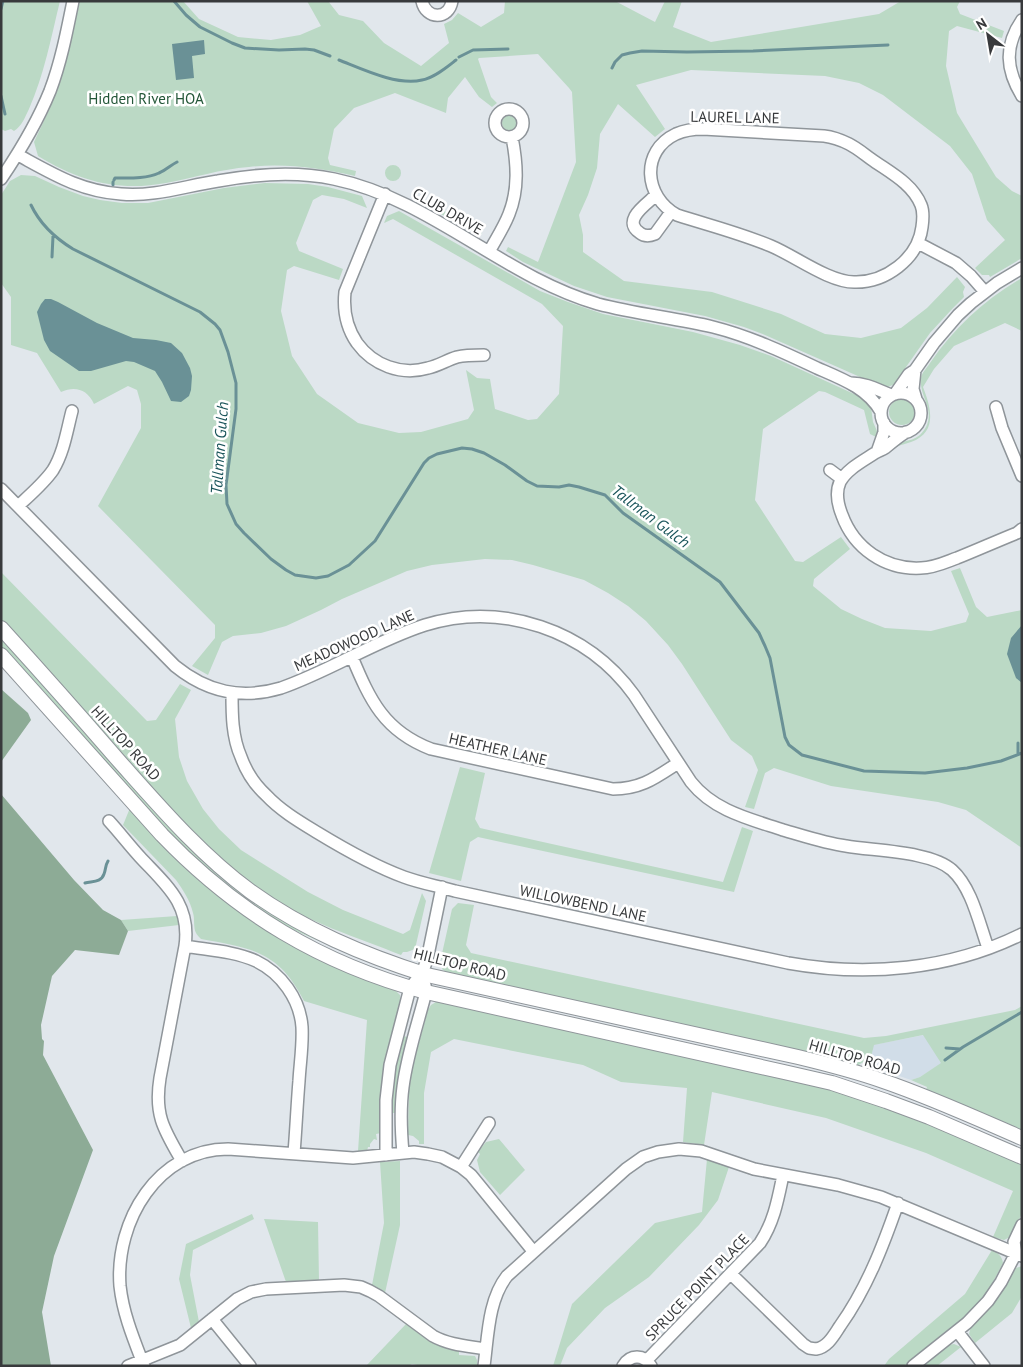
<svg xmlns="http://www.w3.org/2000/svg" width="1023" height="1367" font-family="'PT Sans',sans-serif">
<rect width="100%" height="100%" fill="#e1e7ec"/>
<!-- built -->
<path fill="#d1dde8" d="M924,1035L942,1063L920,1077L911,1080L873,1067L871,1057L873,1045Z"/>
<!-- green -->
<path fill="#bbd9c5" d="M1,1H60C51,38 44,75 29,109C25,117 22,126 14,131L11,129L5,131L1,129Z
M80,1H183L199,19L238,37L271,40L300,35L321,26L307,1H328L339,15L363,21L384,43L421,66L449,43L444,24L452,20L458,13L481,27L504,13L505,1H615L655,22L665,1H682L673,27L711,42L879,14L901,1H960L957,7L960,14L1004,31L1002,38L957,26L949,31L946,66L957,113L996,177L1012,191L1022,196V258L990,277L989,275H982L975,268L1005,240L987,220L972,174L950,146L883,95L859,83L825,76L691,70L636,85L665,129L655,137L618,104L600,134L597,168L588,195L579,215L583,235V252L624,281L712,292L781,314L825,334L861,338L901,328L927,308L957,277L965,287L963,292L964,297L953,308L930,333L906,367L898,383L885,388L765,335L744,327L705,316L607,297L574,286L523,262L506,251L508,247L538,262L576,162L572,92L569,88L538,54L479,58L478,59L491,97L497,103L492,107L479,97L465,77L448,98L446,113L395,93L354,108L334,129L328,158L330,165L356,171L355,176C320,168 285,163 249,167C221,169 193,178 166,183C118,192 79,181 38,156L34,142L49,110L60,82Z
M502 123a8 8 0 1 1 16 0a8 8 0 1 1-16 0Z
M385 173a8 8 0 1 1 16 0a8 8 0 1 1-16 0Z
M21,175L35,176L59,187L83,196L100,200L122,203H148L224,188L265,183L308,184L328,187L362,196L367,208L344,199L322,195L313,200L296,243L299,251L343,269L339,280L294,266L287,270L281,311L292,356L317,394L358,423L399,433L421,432L468,419L474,410L466,370L477,378L490,379L495,409L528,420L537,419L559,394L563,326L542,304L393,219L384,223L387,216L399,211L540,291L568,302L603,314L693,332L740,345L771,356L865,399L871,407L873,422L877,431L876,437L870,434L864,410L825,392L819,391L763,429L755,500L795,561L803,562L841,537L850,549L814,579L813,586L841,609L862,619L885,628L931,631L966,622L969,614L951,571L960,568L976,607L987,617L1022,610V848L966,810L938,802L831,786L774,768L765,773L754,809L745,807L758,770L752,756L731,740L682,664L668,645L646,621L628,606L608,593L584,580L533,565L512,560L485,559L432,565L407,571L342,599L321,610L286,626L261,633L233,636L222,642L208,675L192,666L215,638V625L98,506L141,428V404L137,390L128,386L94,404C87,389 75,386 61,392L37,353L11,345V297L1,283V195L10,181Z
M420,197L482,233L480,236L418,201Z
M1022,278V331L1005,323L954,346L934,369L923,387C931,408 938,432 911,442C906,444 900,445 895,447C904,437 916,445 926,427C935,409 919,396 921,379C921,373 927,368 930,363C954,328 985,299 1022,278Z
M889 412a13 13 0 1 1 26 0a13 13 0 1 1-26 0Z
M1,572L147,721L156,720L180,684L191,690L175,719L179,757L187,781L203,809L219,829L241,850L308,892L343,910L403,934L410,930L422,893L426,901L415,949L407,952H403L401,955C356,937 307,922 266,895C213,859 172,811 130,764C87,716 44,668 1,620Z
M1,637L226,880L396,971L395,972L350,955L285,926L253,907L187,853L1,647Z
M460,767L485,773L475,819L480,828L723,882L742,827L753,831L734,892L478,837L470,842L461,881L429,873Z
M130,808C151,832 173,856 196,877C254,930 323,965 396,991L400,995L401,1003L381,1133L376,1134L377,1140L374,1139L370,1144V1147H368L367,1151H358L367,1020L304,1001C279,951 251,948 201,939C199,937 197,935 196,933C193,927 195,919 193,913C190,900 183,890 176,880L123,825Z
M458,903L474,905L466,945L471,953L864,1038L886,1036L1015,1010L1022,1006V1131L926,1090L927,1087L911,1080L920,1077L941,1063L923,1035L874,1045L871,1057L857,1066L446,972L442,969L444,966L441,958L452,909Z
M177,916L179,925L128,931L121,920Z
M436,1002H441L802,1083L848,1094L916,1119L1022,1164V1213L1012,1235L1010,1237L1004,1240L993,1237L1013,1191L926,1153L826,1118L712,1092L704,1145L683,1142L687,1088L621,1082L583,1065L454,1039L431,1052L424,1093V1144H419V1141L413,1136L408,1135L409,1086L415,1057L428,1010L431,1005Z
M402,1036L408,1037L398,1078L396,1113H390L392,1077Z
M499,1139L525,1170L500,1195L480,1172L477,1160L480,1154L478,1152L486,1142Z
M707,1159L729,1167L718,1200L699,1225L649,1277L605,1308L567,1348L560,1366H553L572,1304L655,1223L702,1212Z
M400,1161V1225L385,1293L372,1285L384,1223L380,1162Z
M252,1214L254,1219L193,1250L190,1275L199,1322L191,1328L179,1279L186,1244Z
M264,1219L318,1222L319,1281L286,1282Z
M992,1250C998,1253 1002,1256 1003,1263L987,1294L965,1318L904,1366H884L889,1359L965,1294Z
M1022,1266V1296L1012,1313L975,1343L969,1334L971,1326L996,1300L1016,1268Z
M406,1324C423,1337 438,1349 459,1351V1355L475,1356L477,1360V1366H423L412,1364L408,1366H366Z
M954,1344L961,1347L937,1366H922L949,1345Z"/>
<!-- forest -->
<path fill="#8dab96" d="M1,689L28,713L31,720L1,762Z
M1,794L74,880L103,910L121,920L128,931L119,955L75,950L52,976L41,1025L42,1039L44,1041L43,1055L93,1150L54,1256L42,1312L51,1366H1Z"/>
<!-- water -->
<path fill="#6a9196" d="M204,40L205,54L192,56L194,78L176,80L172,44Z
M45,299H51L58,302L97,323L133,338L156,340L171,343L182,353L190,368L192,376L191,390L189,396L181,402L171,401L162,382L155,371L134,362L126,361L91,371H79L50,351L44,340L37,312L41,304Z
M1022,625V683L1016,678L1007,654L1011,638Z"/>
<g fill="none" stroke-linecap="round" stroke-linejoin="round">
<!-- stream -->
<path stroke="#6a9196" stroke-width="3" d="M174,1L186,15L200,27L232,43L245,48L279,50L305,49L314,50L330,56
M1,9L3,1
M459,57L473,50L508,49
M339,60C362,69 397,86 422,80C434,78 447,67 456,60
M612,68L615,62L622,55L630,53L642,51L687,52L753,51L888,45
M1,96L5,114
M114,180L115,178C129,178 146,179 159,173C166,170 171,165 177,162
M113,185V182
M31,205C40,224 55,238 73,249L200,312L215,324L220,330L228,352L236,383V409L226,485L227,504L236,524L244,533L271,559L286,570L295,575L316,578L328,576L349,565L375,541L424,463L429,458L437,454L462,448L472,449L484,453L505,465L527,481L537,486L559,487L569,485L579,487L605,495L623,513L720,582L759,633L765,646L770,658L785,737L789,745L802,755L864,771L925,773L967,768L1001,761L1022,753
M52,257L53,236
M1018,743V754
M85,883C92,881 101,883 104,874C106,869 105,866 108,861
M946,1048L960,1049
M945,1060L963,1047L1022,1012"/>
<!-- minor casing -->
<g stroke="#8f959a" stroke-width="14">
<path id="minor" d="M422,1C426,20 449,20 452,1
M1022,20C1004,46 1006,70 1022,96
M495 123a14 14 0 1 1 28 0a14 14 0 1 1-28 0Z
M703,129L824,136C833,137 841,140 849,144C857,148 864,154 871,159C889,172 912,183 921,205C924,212 923,220 922,227C918,259 885,283 854,282C829,282 795,256 771,246C740,233 708,225 677,215C644,197 640,151 676,134C685,130 694,129 703,129Z
M18,155C53,174 80,191 121,194C154,197 185,186 218,181C256,174 295,171 334,179C431,199 504,277 598,304C636,314 675,318 713,327C749,336 783,352 817,368C840,378 868,388 881,412
M1,179C20,151 37,123 50,91C61,62 67,31 73,1
M385,194L345,292C343,311 346,327 357,343C373,365 401,376 428,368C438,366 447,360 457,357C465,355 475,355 484,355
M656,195C647,204 621,220 640,233C645,237 650,236 655,234L671,212
M918,243L956,263L971,276L985,292
M489,252C496,239 504,227 509,214C519,189 517,163 512,137
M915,370L913,389L916,399
M851,383C866,383 878,390 891,395
M881 413a20 20 0 1 1 40 0a20 20 0 1 1-40 0Z
M895,394L909,374L915,370L934,343L958,315L971,303L997,283L1022,268
M996,407L1002,428L1022,476
M906,432C898,437 892,442 885,448C882,450 878,451 875,453C863,461 847,469 840,482C835,493 838,505 842,515C854,548 885,570 921,568C934,568 946,562 957,558C977,550 997,541 1017,533L1022,529
M877,452L884,432V423
M830,470L842,479
M1,489L175,666C207,692 241,700 281,688C330,671 375,641 425,625C502,601 587,630 634,695L691,782C714,811 750,819 783,830C804,836 824,843 846,846C874,851 931,851 952,870C972,888 979,923 988,948
M18,506C30,495 44,483 53,470C64,452 67,430 72,411
M352,657C370,700 384,731 431,749L613,789C641,789 655,778 678,763
M232,693C232,714 232,737 241,757C246,771 255,785 266,795C281,811 300,822 318,833C346,850 374,866 404,877C420,883 438,886 455,891L788,963C866,977 950,970 1022,934
M109,821C120,833 129,845 140,857C166,885 191,904 185,946L160,1078C154,1115 164,1130 182,1161
M185,946C208,950 234,951 256,961C281,973 300,999 302,1027C303,1045 300,1063 299,1081C297,1105 296,1129 294,1153
M403,1153C401,1131 400,1109 403,1087C407,1055 418,1023 426,992L425,985
M386,1155V1100L390,1065L410,988L422,973L427,960L442,887
M461,1167L489,1123
M731,1274L803,1344L809,1348L816,1349
M212,1319L250,1366
M957,1331L984,1366
M816,1349C828,1347 834,1335 840,1326C867,1288 883,1246 898,1203
M647,1360L760,1243C774,1222 778,1199 783,1175
M128,1366L180,1345L237,1299L251,1292L266,1289L344,1285L361,1287L370,1291L379,1296L433,1336C449,1345 468,1346 486,1349
M144,1366C134,1340 123,1314 120,1286C115,1221 158,1149 228,1149L353,1158L414,1152L428,1154L442,1157L461,1167L471,1175L533,1251
M484,1366C488,1337 488,1300 507,1276L626,1169L643,1157L658,1152L679,1149L701,1151L754,1169L838,1185L881,1197L1022,1256
M623,1366C630,1354 644,1354 651,1366
M913,1366L967,1323L988,1301L1001,1282L1016,1253L1014,1242L1022,1225"/>
</g>
<!-- major casing -->
<g stroke="#8f959a" stroke-width="16">
<path id="major" d="M1,628C41,672 80,716 119,761C160,807 200,854 250,891C304,930 364,955 427,975L798,1057C827,1064 855,1071 883,1081C930,1097 976,1118 1022,1138
M1,655L162,835C237,913 321,964 426,992L784,1072L832,1083L886,1101L929,1117L1022,1157"/>
</g>
<!-- minor -->
<use href="#minor" stroke="#fff" stroke-width="11"/>
<!-- major -->
<use href="#major" stroke="#fff" stroke-width="14"/>
</g>
<g text-anchor="middle" dominant-baseline="central" stroke-width="5" stroke-linejoin="round" paint-order="stroke">
<!-- park labels -->
<g font-size="15" fill="#235638" stroke="#fff">
<text x="146" y="98">Hidden River HOA</text>
</g>
<!-- street labels -->
<g font-size="15" fill="#383a3c" stroke="#fff">
<text transform="translate(735 117) rotate(1)">LAUREL LANE</text>
<text transform="translate(448 211) rotate(30)">CLUB DRIVE</text>
<text transform="translate(354 640) rotate(-24)">MEADOWOOD LANE</text>
<text transform="translate(126 743) rotate(48)">HILLTOP ROAD</text>
<text transform="translate(498 749) rotate(13)">HEATHER LANE</text>
<text transform="translate(583 903) rotate(12)">WILLOWBEND LANE</text>
<text transform="translate(460 964) rotate(14)">HILLTOP ROAD</text>
<text transform="translate(855 1057) rotate(16)">HILLTOP ROAD</text>
<text transform="translate(697 1287) rotate(-46)">SPRUCE POINT PLACE</text>
</g>
<!-- water labels -->
<g font-size="16" font-style="italic" fill="#1c565c" stroke="#fff">
<text transform="translate(219 448) rotate(-86)">Tallman Gulch</text>
<text transform="translate(651 516) rotate(37)">Tallman Gulch</text>
</g>
</g>
<!-- border -->
<rect width="1023" height="1367" fill="none" stroke="#383a3c" stroke-width="5"/>
<!-- north arrow -->
<g transform="translate(988 35) rotate(329)" stroke="#ffffff" stroke-width="4" paint-order="stroke">
<path d="M0-4L9 19L0 12L-9 19Z" fill="#383a3c"/>
<text y="-8" font-size="14" font-weight="bold" text-anchor="middle" fill="#383a3c">N</text>
</g>
</svg>
